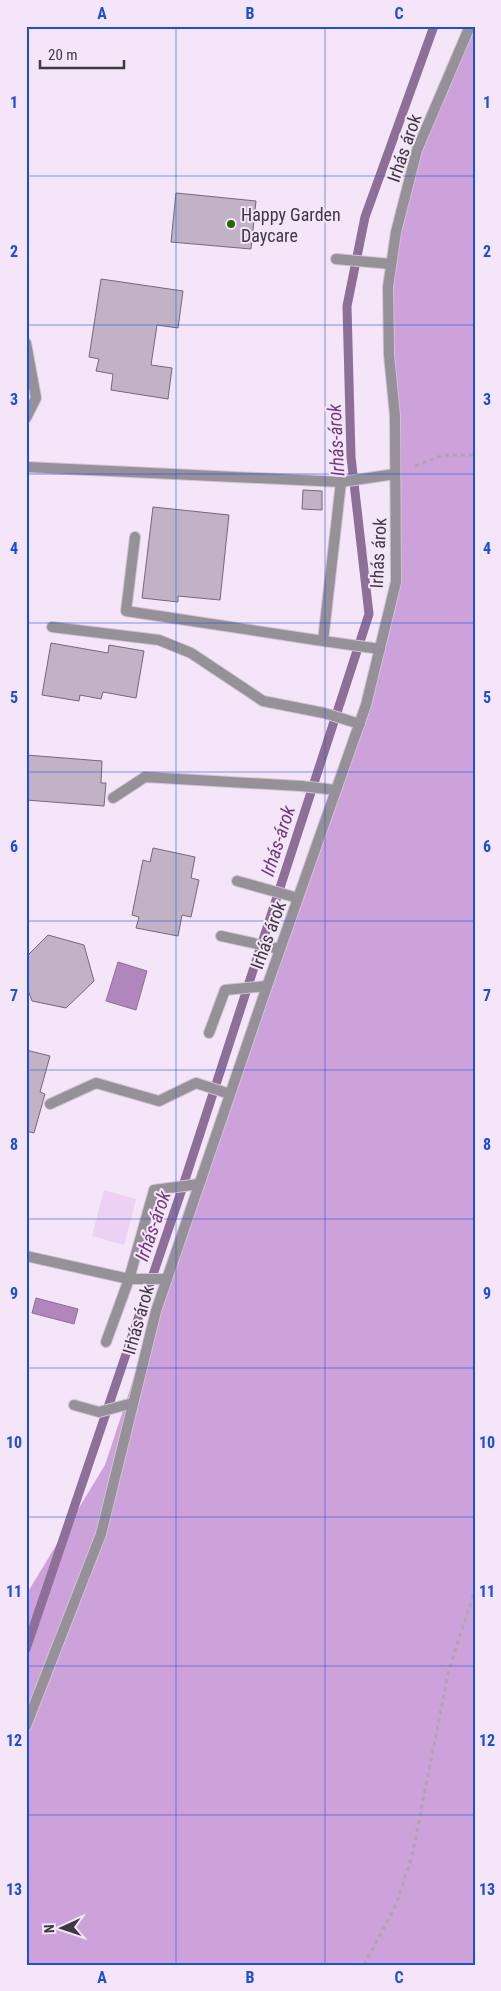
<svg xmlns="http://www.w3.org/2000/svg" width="501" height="1991" font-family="'Roboto Condensed',sans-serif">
<rect width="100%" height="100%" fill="#f4e5f8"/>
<!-- green -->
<path fill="#edd1f5" d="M104,1190L136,1199L124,1245L92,1236Z"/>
<!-- forest -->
<path fill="#cda1d9" d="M475,26V1965H26V1595L105,1465L156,1311L366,705L396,582L388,287L417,150Z"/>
<!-- water -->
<path fill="#b186bd" stroke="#8e6f98" d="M118,962L147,971L136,1010L106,1001Z
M36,1298L78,1309L74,1324L32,1313Z"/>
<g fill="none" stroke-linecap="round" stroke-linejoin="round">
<!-- stream -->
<path stroke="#8e6f98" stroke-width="9" d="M26,1649L180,1195L369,614L351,457L347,306L365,217L434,26"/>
</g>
<!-- building -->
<path fill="#c1b3c5" stroke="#756878" d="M176,193L256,201L251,249L171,242Z
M101,279L183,291L178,328L157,325L151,365L172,368L168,399L111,390L113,374L96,371L99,359L89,357Z
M303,490L322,491V510L302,509Z
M153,507L229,515L220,600L178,596V602L142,598Z
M51,643L108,653L109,645L144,651L136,698L103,692L101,699L80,695L79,701L42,695Z
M26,755L102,761L101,783H106L104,806L26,800Z
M153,848L195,857L191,878L199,880L191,917L182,915L178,936L136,928L139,917L132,915L143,860L150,862Z
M48,935L84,945L94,981L66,1008L32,1001L26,985V957Z
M26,1050L50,1056L40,1092L45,1094L34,1133L26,1131Z"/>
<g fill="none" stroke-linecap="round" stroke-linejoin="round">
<!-- lane casing -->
<g stroke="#d0c2d3" stroke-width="12">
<path id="lane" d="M336,259L391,264
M26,343L36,398L26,418
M26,467L341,482L395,474
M341,482L323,641L380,649
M135,537L126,611L323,641
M52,627L159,640L191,653L263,701L324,713L360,724
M113,798L145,777L301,786L336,790
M237,881L298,898
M221,936L280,949
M209,1033L225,990L267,986
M50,1104L96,1083L159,1101L196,1083L230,1094
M26,1256L129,1279H167
M106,1342L129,1279L154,1190L199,1184
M74,1405L99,1412L133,1403"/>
</g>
<!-- street casing -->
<g stroke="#d0c2d3" stroke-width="12">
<path id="street" d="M26,1726L101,1534L156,1311L265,992L366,705L396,582L395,416L389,355L388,287L396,232L417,150L470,26"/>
</g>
<!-- path -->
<path stroke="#b0a4b3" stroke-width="3" stroke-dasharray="4 4" stroke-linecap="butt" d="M415,466L444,455H475
M364,1965L396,1905L412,1856L449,1669L475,1590"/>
<!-- lane -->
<use href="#lane" stroke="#969098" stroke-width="10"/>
<!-- street -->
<use href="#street" stroke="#969098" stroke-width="10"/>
</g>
<!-- grid -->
<path fill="none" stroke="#1d4ed8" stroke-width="1" stroke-opacity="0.55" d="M176,26V1965M325,26V1965M26,176H475M26,325H475M26,474H475M26,623H475M26,772H475M26,921H475M26,1070H475M26,1219H475M26,1368H475M26,1517H475M26,1666H475M26,1815H475"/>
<!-- markers -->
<circle fill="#246800" stroke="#f4e5f8" stroke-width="2" cx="231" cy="224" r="5"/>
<g text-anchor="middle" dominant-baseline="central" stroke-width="4" stroke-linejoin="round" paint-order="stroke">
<!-- street labels -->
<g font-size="18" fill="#3e3840" stroke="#f4e5f8">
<text transform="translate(404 148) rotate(-71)">Irhás árok</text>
<text transform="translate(378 553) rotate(-87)">Irhás árok</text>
<text transform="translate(268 935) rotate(-70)">Irhás árok</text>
<text transform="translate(138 1320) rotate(-74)">Irhás árok</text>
</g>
<!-- poi labels -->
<g font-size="18" fill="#3e3840" stroke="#f4e5f8" text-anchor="start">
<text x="241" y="214">Happy Garden<tspan x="241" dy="21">Daycare</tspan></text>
</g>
<!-- water labels -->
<g font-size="19" font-style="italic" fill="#6f397d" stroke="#f4e5f8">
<text transform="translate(336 440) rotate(-93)">Irhás-árok</text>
<text transform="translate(278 841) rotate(-72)">Irhás-árok</text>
<text transform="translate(153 1226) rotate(-71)">Irhás-árok</text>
</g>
</g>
<!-- border -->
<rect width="501" height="1991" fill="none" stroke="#f4e5f8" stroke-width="55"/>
<!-- north arrow -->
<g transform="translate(62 1928) rotate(267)" stroke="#f4e5f8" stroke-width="4" paint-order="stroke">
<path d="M0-4L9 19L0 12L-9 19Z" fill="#3e3840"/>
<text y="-8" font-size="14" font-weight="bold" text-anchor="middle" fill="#3e3840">N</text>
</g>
<!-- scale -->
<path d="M40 60v8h84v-8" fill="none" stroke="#3e3840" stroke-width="2.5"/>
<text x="48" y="60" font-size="15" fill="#3e3840" stroke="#f4e5f8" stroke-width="4" paint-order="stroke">20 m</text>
<rect x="28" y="28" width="446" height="1936" fill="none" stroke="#1d4ed8" stroke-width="2"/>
<g font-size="16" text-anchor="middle" font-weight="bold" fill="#1d4ed8">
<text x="102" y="19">A</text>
<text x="250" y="19">B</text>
<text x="399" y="19">C</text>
<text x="14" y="108">1</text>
<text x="487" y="108">1</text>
<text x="14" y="257">2</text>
<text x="487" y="257">2</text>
<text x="14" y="405">3</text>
<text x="487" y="405">3</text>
<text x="14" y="554">4</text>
<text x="487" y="554">4</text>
<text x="14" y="703">5</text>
<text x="487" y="703">5</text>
<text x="14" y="852">6</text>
<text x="487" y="852">6</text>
<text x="14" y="1001">7</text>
<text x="487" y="1001">7</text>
<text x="14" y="1150">8</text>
<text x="487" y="1150">8</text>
<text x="14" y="1299">9</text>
<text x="487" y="1299">9</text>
<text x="14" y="1448">10</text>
<text x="487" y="1448">10</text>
<text x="14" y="1597">11</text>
<text x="487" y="1597">11</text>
<text x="14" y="1746">12</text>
<text x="487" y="1746">12</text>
<text x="14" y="1895">13</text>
<text x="487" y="1895">13</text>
<text x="102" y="1983">A</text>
<text x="250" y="1983">B</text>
<text x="399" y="1983">C</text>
</g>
</svg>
